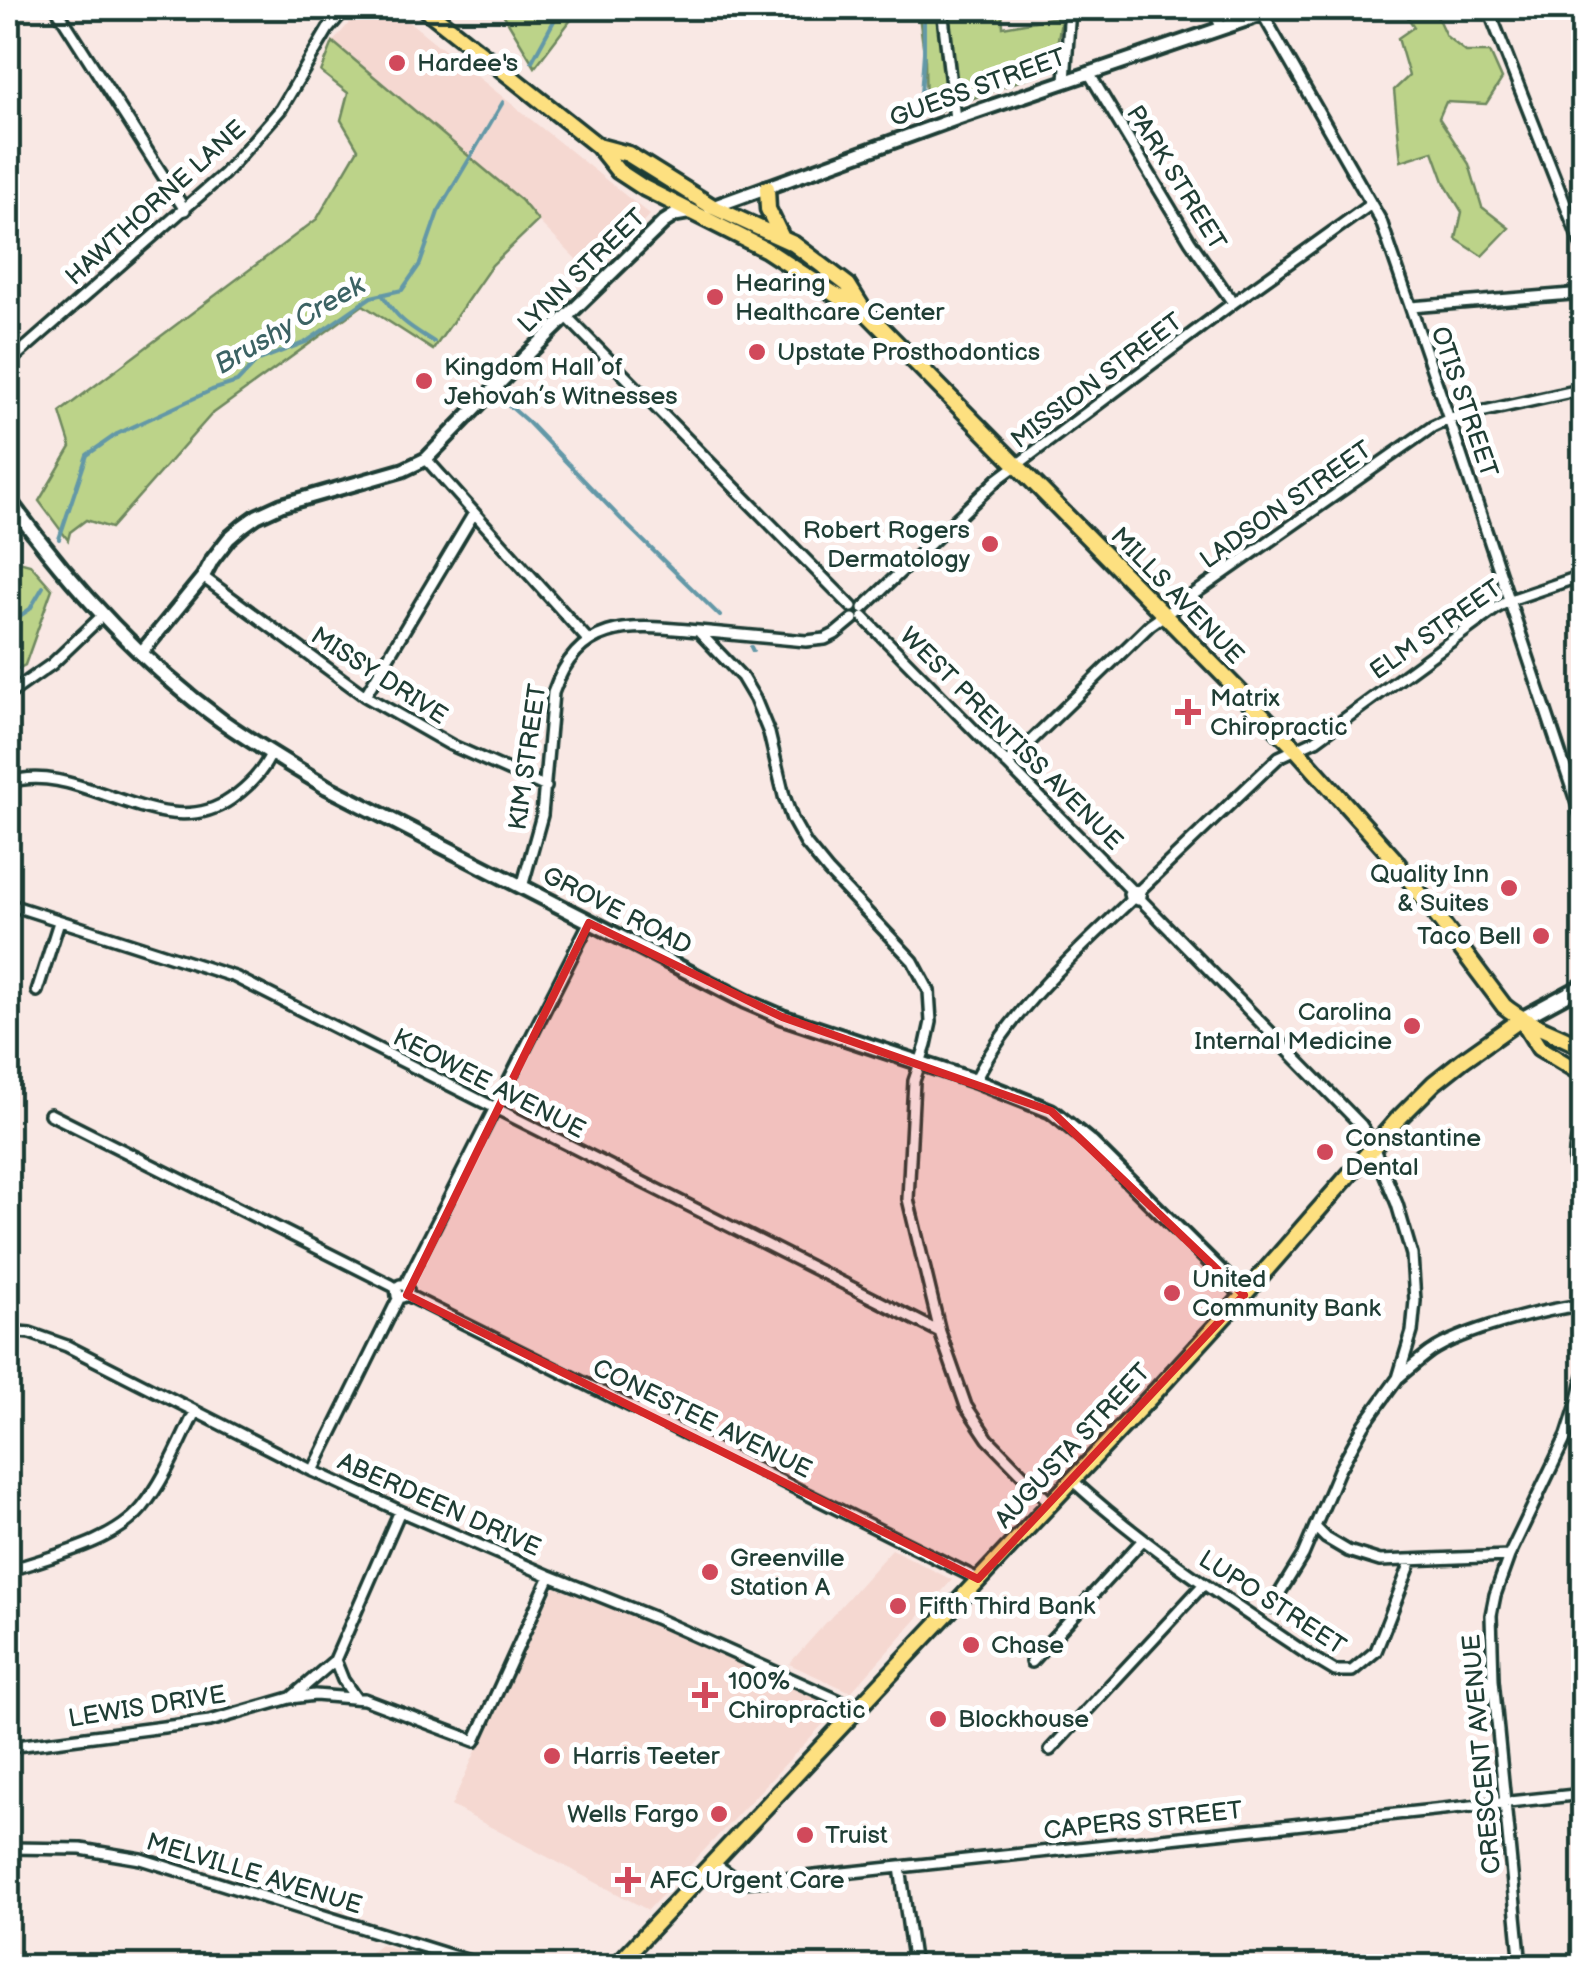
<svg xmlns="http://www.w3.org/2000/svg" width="1591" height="1974" font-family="'Balsamiq Sans',sans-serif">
<rect width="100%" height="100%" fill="#f9e8e4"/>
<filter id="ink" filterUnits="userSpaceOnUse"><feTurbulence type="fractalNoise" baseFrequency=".01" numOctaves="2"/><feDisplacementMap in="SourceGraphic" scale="20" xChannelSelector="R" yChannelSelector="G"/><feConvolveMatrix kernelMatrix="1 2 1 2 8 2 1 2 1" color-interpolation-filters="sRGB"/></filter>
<g filter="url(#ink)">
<!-- built -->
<path fill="#f5d8d1" d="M362,8H392L650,215L591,274L538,221L520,200L333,42Z
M892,1549L952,1580L851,1692L789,1664Z
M555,1587L638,1619L841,1705L648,1910L451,1806L521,1652Z
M380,1944L448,1966H353Z"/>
<!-- green -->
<path fill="#bcd389" stroke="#6e885e" stroke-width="2.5" d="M503,8H580L535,67L502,12Z
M918,8H1002L1003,27L1062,16L1053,68L926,116L925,60Z
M1402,8H1433L1446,36L1466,52H1490L1502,79L1486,104L1446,102L1439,118L1469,164L1482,207L1509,228L1482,256L1456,239L1462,212L1445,184L1433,151L1401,161L1394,90L1409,76L1398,38L1414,27Z
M333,42L521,200L538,221L492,265L433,350L363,305L211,415L111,528L86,520L70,532L68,540L39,501L71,447L60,412L317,219L358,149L341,120L348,93L321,72Z
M8,558L30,564L52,589L25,665L8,674Z"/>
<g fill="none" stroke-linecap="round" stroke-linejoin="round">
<!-- stream -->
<path stroke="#6498a7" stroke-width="4" d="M532,61L561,8
M920,108L924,52V8
M383,296C400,322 409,326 434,342
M504,401L528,422L621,519L720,616
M59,539L87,455L117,434L212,390L237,382L257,361L306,342L371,297L402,290L420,264L438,212L503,102
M8,624L30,609L43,587
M751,647L753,651"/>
<!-- minor casing -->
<g stroke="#1f3d34" stroke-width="16">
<path id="minor" d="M56,8L185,210
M942,8L955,119
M1213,8L1221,27
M1488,8L1584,252
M1262,13L1381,221L1449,419L1584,825
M1089,73L1190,241L1233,303
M1065,81L1070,8
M1411,307L1584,293
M567,317L852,607
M8,363L224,174L281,109L328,29L346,8
M426,459L588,640
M203,577L365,696L451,745L546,787
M863,608L998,479L1233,303L1371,204
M863,617L1131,890L1139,891L1141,896L1138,900L1130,898L1129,894L1131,890
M698,631L806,641L825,639L835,634L853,619
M8,695L52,664L102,616
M365,696L474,513
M1007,764L1150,625L1432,427L1449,419L1584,389
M8,783C78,757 161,848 231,799C248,787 262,773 271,754
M522,887L542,815L553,693C579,618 631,625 698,631L742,677L755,699L769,733L784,796L792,819L806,844L828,871L913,961L929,991L931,1022L926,1045L914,1081L908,1199L940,1332L966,1406L988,1439L1050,1503
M1139,891L1279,757L1316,740L1495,609L1510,600L1584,575
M1139,898L1361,1125L1369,1137L1397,1204L1412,1255L1415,1301L1412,1332L1398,1378L1364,1425L1339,1470L1303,1555L1271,1607
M8,904L235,977L940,1332
M37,991L59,922
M975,1081C1009,1011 1076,953 1131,900
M50,1114L391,1285L396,1288L400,1285H405L408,1290L407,1295L402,1297L397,1296L396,1288
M1584,1123C1566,1153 1578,1187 1584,1220
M405,1285L589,923
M407,1295L978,1579
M8,1331L30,1333L67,1346L313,1471L400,1511L550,1576L655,1618L858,1709
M1398,1378C1409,1369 1419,1360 1430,1352C1462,1330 1544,1309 1584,1305
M313,1471L399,1297
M1072,1480C1145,1547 1228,1601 1310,1656L1335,1671H1352L1376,1651L1412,1560
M1315,1527L1326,1538L1348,1551L1380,1561L1509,1556
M8,1571C50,1556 112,1544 142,1508C165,1480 179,1444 195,1412
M1031,1662L1142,1541
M292,1697L335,1660
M355,1697L343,1680L335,1660L400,1511
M8,1747L210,1721L290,1698L315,1695L364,1699L475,1741L550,1576
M1050,1750L1204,1584
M8,1848L81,1849L141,1859L485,1966
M712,1862L741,1882L796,1878L1584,1794
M900,1867L914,1966
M1521,1966L1493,1680L1491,1615L1495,1595L1509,1556L1567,1435L1577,1404L1584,1375"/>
</g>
<!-- tertiary casing -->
<g stroke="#1f3d34" stroke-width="19">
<path id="tertiary" d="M710,208L955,119L1281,8
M141,653L203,577L212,560L229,538L243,526L257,516L281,505L403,470L426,459L524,358L664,222L675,215L692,212"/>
</g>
<!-- secondary casing -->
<g stroke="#1f3d34" stroke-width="20">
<path id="secondary" d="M8,499C69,583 138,660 222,721C256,745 292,766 327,787L745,1001L782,1017L975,1081L1051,1111L1092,1144L1244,1295
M1521,1019L1584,985"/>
</g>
<!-- primary casing -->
<g stroke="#1f3d34" stroke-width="21">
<path id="primary" d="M424,8L598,146L618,171L644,188L765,249L834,294L862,309
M598,146L628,154L713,207L794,244L848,285L863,309L1296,749L1394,859L1504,1006C1527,1025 1557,1033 1584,1048
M767,188L768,209L782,238
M1521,1019L1539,1048L1584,1075
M616,1966L1158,1389L1244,1295L1397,1120L1434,1083L1463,1060L1521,1019"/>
</g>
<!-- minor -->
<use href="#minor" stroke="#fff" stroke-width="9"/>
<!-- tertiary -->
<use href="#tertiary" stroke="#fff" stroke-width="11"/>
<!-- secondary -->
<use href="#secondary" stroke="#fff" stroke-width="12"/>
<!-- primary -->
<use href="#primary" stroke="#fde080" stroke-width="14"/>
</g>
</g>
<!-- marked area -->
<path fill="#d62828" fill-opacity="0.2" stroke="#d62828" stroke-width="8" stroke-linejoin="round" d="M589,923L782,1017L1051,1111L1244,1295L978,1579L407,1295Z"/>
<!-- markers -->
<g fill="#d1495b" stroke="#fff" stroke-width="4">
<circle cx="397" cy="63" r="10"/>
<circle cx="715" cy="297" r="10"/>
<circle cx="757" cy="352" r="10"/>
<circle cx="424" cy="381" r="10"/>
<circle cx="990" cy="544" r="10"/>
<path d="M1183 697h10v10h10v10h-10v10h-10v-10h-10v-10h10z"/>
<circle cx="1509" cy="888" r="10"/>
<circle cx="1541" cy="936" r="10"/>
<circle cx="1412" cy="1026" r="10"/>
<circle cx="1325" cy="1152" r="10"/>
<circle cx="1172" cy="1293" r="10"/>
<circle cx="710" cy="1572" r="10"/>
<circle cx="898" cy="1606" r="10"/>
<circle cx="971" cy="1645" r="10"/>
<path d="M700 1680h10v10h10v10h-10v10h-10v-10h-10v-10h10z"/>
<circle cx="938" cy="1719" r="10"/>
<circle cx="552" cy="1756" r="10"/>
<circle cx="719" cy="1814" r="10"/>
<circle cx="805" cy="1835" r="10"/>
<path d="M623 1865h10v10h10v10h-10v10h-10v-10h-10v-10h10z"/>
</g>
<g text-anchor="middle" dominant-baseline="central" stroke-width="10" stroke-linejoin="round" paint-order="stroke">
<!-- poi labels -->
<g font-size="25" fill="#1f3d34" stroke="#fff" text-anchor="start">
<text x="417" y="63">Hardee's</text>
<text x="735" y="283">Hearing<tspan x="735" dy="29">Healthcare Center</tspan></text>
<text x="777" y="352">Upstate Prosthodontics</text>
<text x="444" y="367">Kingdom Hall of<tspan x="444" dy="29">Jehovah’s Witnesses</tspan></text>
<text x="970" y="530" text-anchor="end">Robert Rogers<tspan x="970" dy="29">Dermatology</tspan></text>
<text x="1210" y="698">Matrix<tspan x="1210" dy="29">Chiropractic</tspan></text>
<text x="1489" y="874" text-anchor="end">Quality Inn<tspan x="1489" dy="29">&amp; Suites</tspan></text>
<text x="1521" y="936" text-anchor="end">Taco Bell</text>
<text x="1392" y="1012" text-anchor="end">Carolina<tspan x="1392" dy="29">Internal Medicine</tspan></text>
<text x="1345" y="1138">Constantine<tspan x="1345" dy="29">Dental</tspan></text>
<text x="1192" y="1279">United<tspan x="1192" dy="29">Community Bank</tspan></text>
<text x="730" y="1558">Greenville<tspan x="730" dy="29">Station A</tspan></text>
<text x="918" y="1606">Fifth Third Bank</text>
<text x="991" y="1645">Chase</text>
<text x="728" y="1681">100%<tspan x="728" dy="29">Chiropractic</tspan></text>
<text x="958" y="1719">Blockhouse</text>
<text x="572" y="1756">Harris Teeter</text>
<text x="699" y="1814" text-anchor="end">Wells Fargo</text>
<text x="825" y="1835">Truist</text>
<text x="650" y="1880">AFC Urgent Care</text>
</g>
<!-- street labels -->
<g font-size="25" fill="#1f3d34" stroke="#fff">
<text transform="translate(978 88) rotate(-20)">GUESS STREET</text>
<text transform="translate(1176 178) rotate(58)">PARK STREET</text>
<text transform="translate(156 203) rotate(-42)">HAWTHORNE LANE</text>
<text transform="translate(582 271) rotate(-44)">LYNN STREET</text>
<text transform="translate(1097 381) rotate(-37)">MISSION STREET</text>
<text transform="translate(1464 402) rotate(71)">OTIS STREET</text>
<text transform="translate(1286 505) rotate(-35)">LADSON STREET</text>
<text transform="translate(1177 596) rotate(46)">MILLS AVENUE</text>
<text transform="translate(1436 630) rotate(-35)">ELM STREET</text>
<text transform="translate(379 676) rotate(33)">MISSY DRIVE</text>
<text transform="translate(1011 739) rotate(45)">WEST PRENTISS AVENUE</text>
<text transform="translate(528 757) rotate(-82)">KIM STREET</text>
<text transform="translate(617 911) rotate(27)">GROVE ROAD</text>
<text transform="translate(489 1084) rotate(27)">KEOWEE AVENUE</text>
<text transform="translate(702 1419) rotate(26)">CONESTEE AVENUE</text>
<text transform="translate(1073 1446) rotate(-47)">AUGUSTA STREET</text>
<text transform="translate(439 1505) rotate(24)">ABERDEEN DRIVE</text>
<text transform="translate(1272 1603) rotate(33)">LUPO STREET</text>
<text transform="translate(147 1707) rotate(-9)">LEWIS DRIVE</text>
<text transform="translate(1482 1754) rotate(-95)">CRESCENT AVENUE</text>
<text transform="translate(1143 1821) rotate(-6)">CAPERS STREET</text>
<text transform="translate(254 1874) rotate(17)">MELVILLE AVENUE</text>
</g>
<!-- water labels -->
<g font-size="28" font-style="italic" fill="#3c6364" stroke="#fff">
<text transform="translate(290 325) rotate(-30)">Brushy Creek</text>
</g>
</g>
<!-- margin -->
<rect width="1591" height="1974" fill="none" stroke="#fff" stroke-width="40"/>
<rect x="20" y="20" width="1551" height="1934" fill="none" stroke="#1f3d34" stroke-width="4" filter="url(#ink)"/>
</svg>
